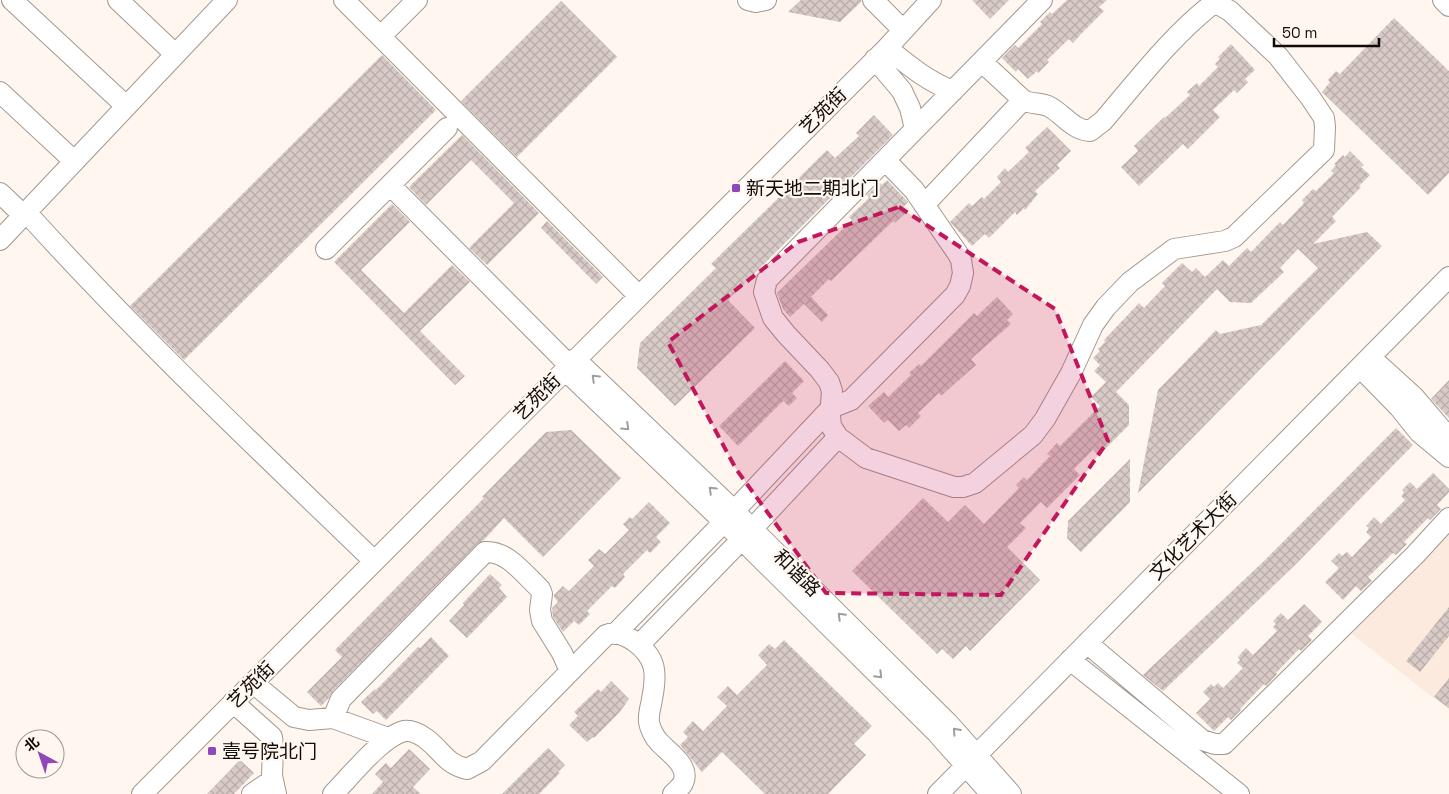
<svg xmlns="http://www.w3.org/2000/svg" width="1449" height="794" font-family="'Space Grotesk','Noto Sans SC',sans-serif">
<defs>
<pattern id="building-cross-hatch" width="8" height="8" patternUnits="userSpaceOnUse" patternTransform="scale(1.25)"><rect width="8" height="8" fill="#d8cac6"/><path d="M0 0l8 8M0 8l8-8" fill="none" stroke="#b8aca9"/></pattern>
</defs>
<rect width="100%" height="100%" fill="#fff6ef"/>
<!-- built -->
<path fill="#fbeadd" d="M1449,529V710L1352,634Z"/>
<!-- building -->
<path fill="url(#building-cross-hatch)" d="M801,0H861V2L840,22L788,12Z
M972,0H1009L990,19Z
M1067,0H1107L1099,7L1104,11L1081,34L1073,43L1069,39L1047,60L1049,62L1038,73L1037,71L1028,79L1018,69L1016,72L1002,58L1015,45L1018,48L1042,24L1040,22L1050,12L1052,14Z
M561,1L617,57L517,157L461,101Z
M1394,18L1449,71V173L1428,195L1322,92L1330,82L1328,80L1336,71L1340,74Z
M1231,44L1255,70L1245,79L1248,82L1237,93L1234,90L1213,110L1220,117L1188,149L1183,144L1139,186L1121,167L1138,151L1134,146L1164,117L1165,118L1190,95L1187,92L1197,83L1199,86L1218,67L1215,64L1220,59L1218,57Z
M382,55L436,110L184,360L130,306Z
M874,115L893,135L728,300L755,328L675,406L637,368L640,343L716,268L711,264L827,150L835,158L859,136L856,133Z
M1047,127L1071,151L1057,165L1060,168L1035,191L1038,194L1025,210L1024,208L1017,215L1015,212L989,238L985,234L972,246L950,222L969,203L972,206L982,197L984,199L1001,182L997,177L1005,168L1008,172L1029,152L1025,148Z
M462,135L539,213L487,265L469,248L514,203L471,160L426,205L409,187Z
M1350,151L1364,165L1361,167L1370,175L1359,186L1361,187L1332,217L1336,221L1313,244L1367,232L1382,246L1138,493L1158,390L1216,330L1220,334L1261,325L1318,268L1298,249L1280,268L1284,272L1251,303L1230,302L1217,289L1116,392L1129,405V425L1098,456L1093,450L1074,469L1080,475L1047,508L1041,502L1020,523L1026,528L1007,547L1040,580L970,651L966,646L953,659L942,649L937,654L852,571L923,498L948,522L965,505L984,524L1019,488L1016,485L1024,477L1027,480L1050,456L1047,454L1057,443L1060,446L1100,406L1091,397L1106,382L1094,371L1100,365L1093,358L1100,351L1098,349L1105,342L1104,340L1122,321L1139,303L1144,308L1165,286L1162,283L1182,263L1192,272L1196,268L1205,277L1223,260L1229,266L1247,248L1251,252L1280,222L1283,225L1304,203L1302,200L1313,189L1316,191L1334,173L1331,171L1336,165L1334,164L1343,155L1345,157Z
M887,180L908,202L901,209L906,213L895,223L893,221L831,281L829,279L811,297L828,315L822,322L804,304L790,317L783,309L777,293L852,220L849,217L869,198L867,195L880,183L882,185Z
M392,204L410,222L361,270L404,313L452,265L470,282L420,331L465,376L455,385L334,262Z
M547,221L603,277L596,284L541,228Z
M997,297L1013,314L1007,320L1011,324L971,359L976,365L941,396L939,393L918,413L921,416L909,428L906,425L899,431L888,420L884,423L868,406L884,392L888,397L911,375L909,373L919,364L921,366L974,313L977,316Z
M785,361L804,381L792,393L797,398L789,406L783,401L738,446L719,426Z
M1449,380V418L1431,399Z
M1396,428L1413,445L1295,565L1163,691L1143,675L1264,561Z
M571,430L621,478L543,557L504,518L483,541L477,544L333,691L329,698L321,706L307,692L342,657L335,650L484,498L482,497L546,432Z
M1130,459V502L1081,552L1067,538L1068,521Z
M1433,473L1449,489V492L1437,505L1441,509L1430,520L1428,518L1404,542L1407,544L1396,555L1393,553L1368,577L1372,581L1361,591L1356,586L1343,600L1325,582L1339,568L1331,561L1339,553L1342,556L1347,552L1352,557L1371,537L1366,532L1369,528L1366,526L1374,517L1381,524L1405,500L1401,496L1404,493L1402,490L1410,482L1417,489Z
M649,502L670,523L656,537L661,542L650,553L647,550L623,574L625,577L615,588L612,586L587,611L590,614L579,625L574,621L563,632L553,617L552,608L558,602L554,597V595L563,586L569,591L594,566L588,560L599,549L605,554L629,530L623,524L630,517L632,519Z
M490,574L502,585L499,588L507,597L467,638L449,621L464,605L463,603Z
M1304,604L1322,622L1308,636L1312,640L1301,651L1299,649L1276,673L1277,674L1266,686L1264,684L1240,709L1241,710L1231,720L1228,717L1214,731L1196,713L1210,699L1203,692L1211,684L1214,687L1218,683L1223,688L1243,668L1237,663L1240,660L1238,657L1246,648L1253,655L1277,631L1273,627L1276,624L1273,621L1281,613L1288,620Z
M1449,607V636L1420,672L1406,661Z
M431,637L449,656L386,720L377,711L373,714L361,702L375,689L376,690L418,647L420,648Z
M784,640L872,726L854,744L866,755L828,794H765L722,752L702,772L680,745L688,737L683,732L693,721L703,731L727,706L717,697L728,686L737,695L767,665L758,655L769,644L775,649Z
M1449,678V708L1434,697Z
M611,681L629,699L619,713L594,738L593,737L587,742L569,725L578,716L574,712L598,689L601,692Z
M548,748L565,765L558,772L560,773L539,794H502Z
M409,749L430,769L413,787L421,794H372L383,782L375,774L386,763L391,768Z
M240,760L254,773L234,794H207Z"/>
<g fill="none" stroke-linecap="round" stroke-linejoin="round">
<!-- minor casing -->
<g stroke="#a29891" stroke-width="22">
<path id="minor" d="M12,0L126,106
M118,0L175,54
M344,0L639,296
M748,0L756,2L766,0
M873,0L903,30
M1042,0L767,280L764,292L773,318L786,334L820,370L829,382L832,391L830,416L831,426L838,437L866,458L954,487H963L975,483L1033,435L1045,419L1071,373L1093,325L1106,307L1130,282L1174,249L1225,241L1234,237L1324,150L1325,127L1324,118L1310,97L1278,56L1230,11L1211,0
M1443,0L1449,6
M381,36L417,0
M887,48C908,65 927,81 953,91
M875,59L902,91L910,108L915,129
M982,62L1023,100C1032,105 1041,102 1050,107C1064,115 1073,130 1090,131L1103,121C1138,80 1172,35 1215,2
M0,92L74,161
M390,185L569,365
M0,193L23,215
M924,205L1023,100
M26,212C136,334 256,447 374,561
M0,240L227,0
M326,249L447,128
M1370,357L1414,397L1449,438
M575,359L724,501L948,723L1011,794
M1360,367L1399,407L1419,432L1449,457
M565,370L724,522L937,733L991,794
M734,511L831,408L851,400L955,295L960,286L963,273L961,260L958,254L914,190L885,160
M752,529L838,437
M615,634L724,522
M1087,643L1202,740L1215,744H1224L1415,555L1449,518
M639,645L742,539
M1070,660L1239,794
M253,683L294,717L309,720L333,718L388,738
M233,702L272,737L273,747L272,776L276,794
M333,718L341,699L485,552C507,550 525,575 540,589L542,594L540,610L542,621L562,653L570,671
M142,794L887,48L931,0
M252,794L265,785L273,782
M333,794C350,777 381,737 404,731C411,730 420,734 425,738C442,750 445,764 467,769L482,761L606,635C616,631 625,635 634,641C657,658 657,673 652,699C651,706 648,714 649,722C650,728 654,737 659,742C668,752 691,766 683,783C681,787 676,791 673,794
M938,794L1449,277"/>
</g>
<!-- minor -->
<use href="#minor" stroke="#fff" stroke-width="20"/>
</g>
<!-- one-way arrows -->
<defs><path id="oneway-chevron" d="M-2-3.5L2.5 0L-2 3.5" fill="none" stroke-width="1.6" stroke-linecap="round" stroke-linejoin="round" transform="scale(1.25)"/></defs>
<g stroke="#9f9e9d">
<use href="#oneway-chevron" transform="translate(595 378) rotate(-136)"/>
<use href="#oneway-chevron" transform="translate(626 427) rotate(43)"/>
<use href="#oneway-chevron" transform="translate(712 490) rotate(-136)"/>
<use href="#oneway-chevron" transform="translate(841 616) rotate(-135)"/>
<use href="#oneway-chevron" transform="translate(879 675) rotate(45)"/>
<use href="#oneway-chevron" transform="translate(956 731) rotate(-132)"/>
</g>
<!-- marked area -->
<path fill="#c2185b" fill-opacity="0.2" stroke="#c2185b" stroke-width="4" stroke-dasharray="10 6" stroke-linejoin="round" d="M899,207L1055,309L1108,441L1001,595L826,593L736,469L668,342L798,242Z"/>
<!-- markers -->
<g fill="#9047ba" stroke="#fff6ef" stroke-width="2">
<rect x="731" y="183" width="10" height="10" rx="2.5"/>
<rect x="207" y="746" width="10" height="10" rx="2.5"/>
</g>
<g text-anchor="middle" dominant-baseline="central" stroke-width="4.5" stroke-linejoin="round" paint-order="stroke">
<!-- street labels -->
<g font-size="19" fill="#0f0c09" stroke="#fff6ef">
<text transform="translate(823 111) rotate(-45)">艺苑街</text>
<text transform="translate(537 397) rotate(-45)">艺苑街</text>
<text transform="translate(1193 536) rotate(-45)">文化艺术大街</text>
<text transform="translate(797 573) rotate(45)">和谐路</text>
<text transform="translate(251 685) rotate(-45)">艺苑街</text>
</g>
<!-- poi labels -->
<g font-size="19" fill="#0f0c09" stroke="#fff6ef" text-anchor="start">
<text x="746" y="188">新天地二期北门</text>
<text x="222" y="751">壹号院北门</text>
</g>
</g>
<!-- north arrow -->
<g transform="translate(40 754) rotate(320)"><circle r="24" fill="#fff6ef" stroke="#9f9893"/>
<path d="M0-4L9 19L0 12L-9 19Z" fill="#9047ba"/>
<text y="-8" font-size="14" font-weight="bold" text-anchor="middle" fill="#0f0c09">北</text>
</g>
<!-- scale -->
<path d="M1274 38v8h105v-8" fill="none" stroke="#0f0c09" stroke-width="2.5"/>
<text x="1282" y="38" font-size="15" fill="#0f0c09" stroke="#fff6ef" stroke-width="4" paint-order="stroke">50 m</text>
</svg>
